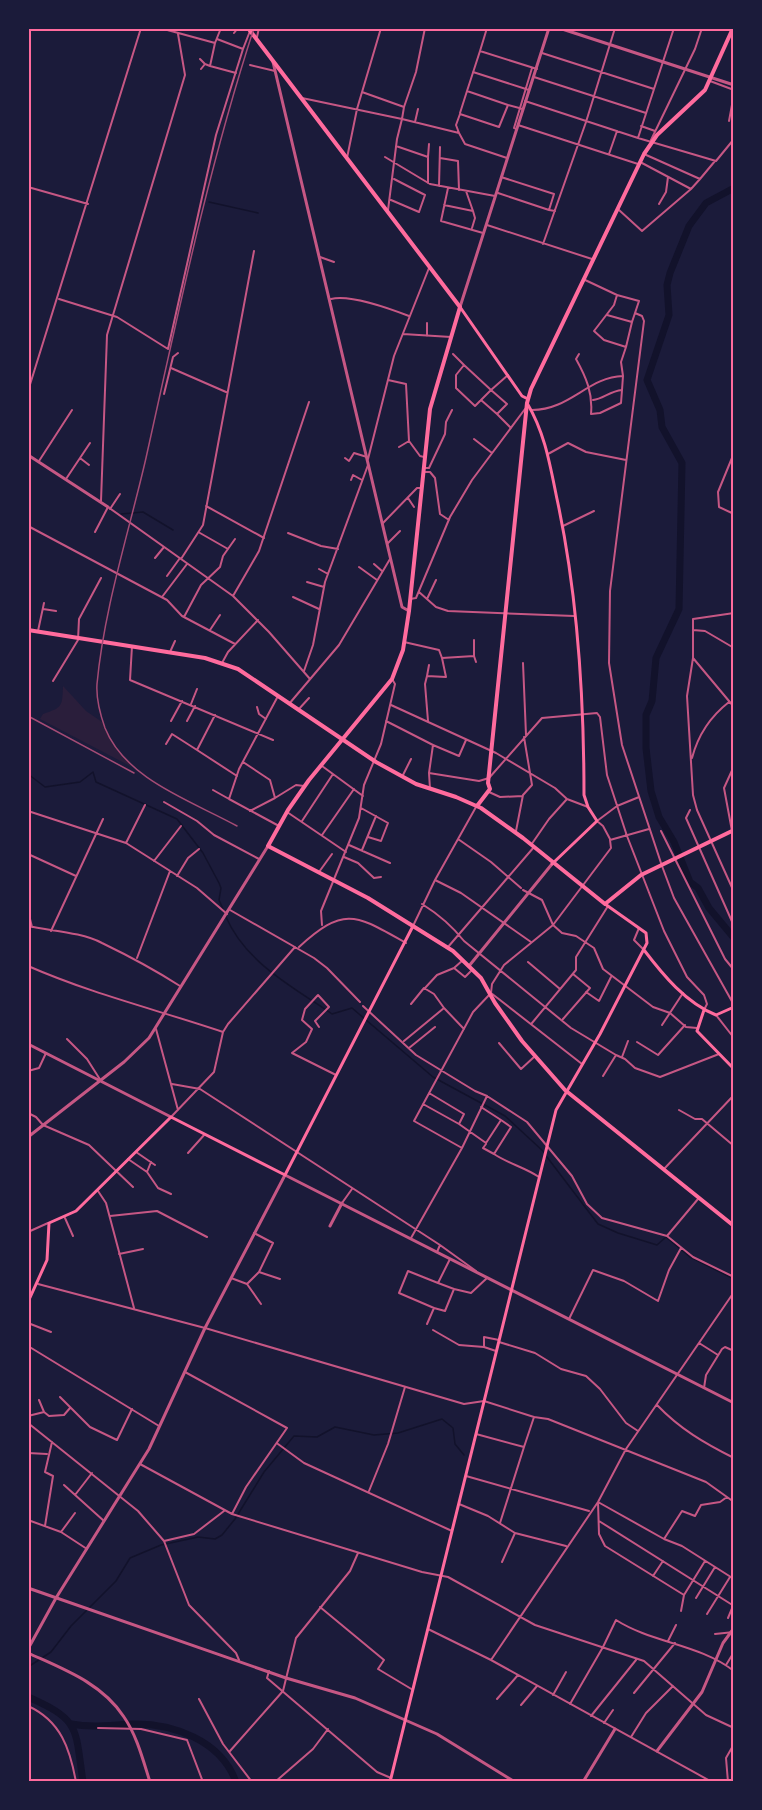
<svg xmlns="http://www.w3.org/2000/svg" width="762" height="1810" font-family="'IBM Plex Serif',serif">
<rect width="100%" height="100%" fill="#1b1b3a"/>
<!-- green -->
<path fill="#2a1e3b" d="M63,686L86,711L102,722L113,743L132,767L40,719L43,714C63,707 62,707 63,686Z"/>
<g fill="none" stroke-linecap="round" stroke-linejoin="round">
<!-- stream -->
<path stroke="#12122b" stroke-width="1.5" d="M209,202L258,213
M121,514L143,512L173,530
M28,774L45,787L80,782L93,772L96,782L177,819L203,853L219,883L221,888L219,900L223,909
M226,917C246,963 293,987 332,1014L352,1008L433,1077L505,1116L544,1152
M547,1157L598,1224L618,1233L657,1245L666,1237L690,1257L734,1279
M28,1667L51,1652L71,1626L116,1581L130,1558L161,1545L198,1537L215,1539L222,1535L235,1519L264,1472L294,1436L317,1437L335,1427L374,1435L398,1433L442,1419L453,1428L455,1444L464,1455"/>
<!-- river -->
<path stroke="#12122b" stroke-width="7" d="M734,188L706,203L689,226L670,273L667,285L669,315L647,380L660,410L662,427L682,463L679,609L656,658L652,701L646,715V748L651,791L659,817L674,842L690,882L698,888L709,908L734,938
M28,1697C81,1720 75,1728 83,1782
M71,1724C92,1728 111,1725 132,1724C172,1723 221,1740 236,1782"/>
<!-- minor -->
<path stroke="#c65784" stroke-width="2" d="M160,28L215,43L221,28
M487,28L480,51L537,69
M234,33L238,28
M257,37L259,28
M217,39L243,49L250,31
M542,53L654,89
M200,59L205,64
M250,65L275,71
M210,66L236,73
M201,69L205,64L210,66L215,43
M473,72L529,90
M534,77L646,113
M710,81L734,90
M467,91L480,51
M362,92L404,107L402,119L459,133L465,144L507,158
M302,98L402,119L397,139L388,210
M525,101L638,138L674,28
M404,107L416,72L425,28
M460,113L467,91L508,105
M729,121L734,94
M415,122L418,109
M518,125L638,164
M641,126L655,131
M517,129L514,128L532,68
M459,133L456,125L460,114L499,127L508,105L523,109
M638,138L716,161L734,139
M651,140L695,49L702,28
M396,146L428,157L429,144
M609,154L617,131
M644,154L700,179L715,161
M385,157L430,184L495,196
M347,158L357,109L381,28
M440,158L458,161L459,190
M642,163L691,189L700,179
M501,177L554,194L549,210L555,211
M428,183V157
M439,186L440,147
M28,187L88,204
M448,188L441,221L483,233
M498,193L549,210
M391,200L419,212L425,195L394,179
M659,204L666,192L668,177
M444,205L473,211L466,191
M619,210L642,231L691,189
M487,225L592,259
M472,228L475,218L473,211
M543,244L586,122L615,28
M320,257L334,262
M583,279L617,295L614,305L594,331L604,340L626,347L632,322L607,315
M734,294V300
M617,295L639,301L632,322
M59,299L117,317L168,349L216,135L243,49
M331,299C349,294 391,309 409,316
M635,313L642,316L644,321L610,591L609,663L622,745L662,866L674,898L734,1005
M427,323V336
M403,334L451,337
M453,354L464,365
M579,354L576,359C586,377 593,393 591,414L600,413L621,403L622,390C610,391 603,399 593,400
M171,368L226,392
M508,375L491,390L507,404L497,414L511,428
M623,376L621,362L626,347
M388,380L406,384L409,441L420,456L424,457
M28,391L141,28
M164,394L173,357L178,353
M481,400L475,406L456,388V375L464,365L491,390L481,400L497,414
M532,410C570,410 588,377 623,376L622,390
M474,439L492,453
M399,447L409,441
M734,453L718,492L719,507L734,514
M548,454L568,443L586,452L626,460
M80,458L89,465
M345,458L349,461L354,453L367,457
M368,459L394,356L429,268
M39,461L72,410
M423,468H429L445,434L446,422L452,410
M425,472H430L435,478L440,514L449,520
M66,479L90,443
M351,480L353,475L362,480
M408,498L414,507
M101,501L107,335L185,75L178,34
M206,506L264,538
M110,509L120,494
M382,524L417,488H421
M28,526L167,600L182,616L235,644
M563,526L594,511
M95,532L108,507L233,596L269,632L310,679
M200,533L228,549
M288,533L321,546L338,549
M387,544L400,531
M155,558L164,547
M181,559L203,525L254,251
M374,564L382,571
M359,567L377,580
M319,569L328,574
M167,576L180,558
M307,582L324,587
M419,592L436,607L448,611L574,616
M233,596L259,551L309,402
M162,597L187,564
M293,597L319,609
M410,599L416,598L450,517L472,480L525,409
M427,599L436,580
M43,609L56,611
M734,613L693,619V658L687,696L693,795L697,810L734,892
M184,617L201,585L220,567L223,556L235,539
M210,630L220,615
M693,630L705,631L734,648
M38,631L44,603
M474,640V656
M404,642L439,650L442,658L474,656L476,662
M132,646L130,680L273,740
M170,652L175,641
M693,658L734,707
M222,663L228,652L258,620
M523,663L526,735
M304,671L313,645L325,582L368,465
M427,676L429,665
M53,681L78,640L79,619L101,578
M278,696L239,769L229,799L279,826
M191,704L197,689
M289,704L339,645L390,559
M391,705L496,753L555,788L567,799
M257,707L259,714L266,719
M298,710L309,698
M171,721L182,701
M187,721L195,706
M386,721L433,745
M428,721L425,684L427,676L446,677L442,658
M166,744L172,734L197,750L215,715
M197,750L237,776
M692,758C698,735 711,716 729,702
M243,762L270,780L275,798L250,811
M322,766L363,796
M429,773L433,745L459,756L466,740
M402,777L411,759
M430,789L429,773L479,781L489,778L542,718L597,713L600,717L607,775L627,836L664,931L687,977L704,995L707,1004L704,1010
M213,790L229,799
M489,792L500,797L523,796
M275,798L296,785L304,786
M164,802L197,821L214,835L259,859
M361,808L388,823L381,841L368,837
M690,810L686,818L734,926
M28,811L126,843L197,888L227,914
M287,812L346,852
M302,821L333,774
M516,831L523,795L532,785L524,737
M661,831L725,959L734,970
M732,831L724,788L734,766
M322,835L354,789
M458,839L491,862L521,888
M610,839L603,826L597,821L617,806L639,797
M126,843L145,805
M349,845L390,863
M531,845L549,819L567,799L588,807
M362,850L376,816
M28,854L76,876
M344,857L358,863L374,878L381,877
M154,861L181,826
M319,872L332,854
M177,876L188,858L199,849
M435,880L461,893L531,942
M523,890L542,900L553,925L562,933L576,936L594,948L603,969L653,1007L670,1013L686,1027L697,1028
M422,904C438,914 453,927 464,941L571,1028L616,1055L625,1059L635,1068L660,1077L719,1054
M230,910L314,958L327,968L360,1002
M28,911L32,927
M322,925L321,911L359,818L364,785L381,744L395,684L392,679
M28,926C51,931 81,932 102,943C129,956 155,970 180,986
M413,926L435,880L476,807
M639,928L634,940L644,950
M51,931L103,819
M299,947C345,905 356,915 406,943
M448,947L534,847
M137,958L170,871
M463,960L454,968L465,977L472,970
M528,962L560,989
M28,966C92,994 158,1010 223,1032
M425,988L437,975L454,968
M586,992L599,1001L611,977
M491,993L582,1064
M411,1004L424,988L434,994L444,1008
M363,1006L416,1055L475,1091L487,1096L527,1122L572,1176L587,1204L602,1218L667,1236L693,1257L734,1277
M716,1015L734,1038
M563,1019L590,988L573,974
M532,1023L576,970V957L608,906
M662,1025L683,993
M319,1027L315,1021L329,1007L318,995L305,1009L302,1020L312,1029L306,1042L292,1053L336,1075
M156,1029L178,1110
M67,1039L87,1059L101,1081
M404,1041L444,1008L464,1029
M637,1042L658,1055L685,1025
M499,1043L521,1069L534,1057
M409,1048L435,1027
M733,1049L734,1050
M622,1057L628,1041
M28,1071L39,1068L46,1053
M603,1076L616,1055
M172,1084L200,1089L440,1245L437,1252
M423,1104L459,1124L464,1114L429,1093
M679,1110L695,1119H702L734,1146
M28,1113L36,1117L43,1125L89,1145L133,1187
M171,1117L214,1072L223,1032L228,1024L295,947
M459,1124L486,1143L501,1120L481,1107
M486,1144L483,1148L494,1154L511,1127L501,1120
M462,1148L414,1121L473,1012L491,993L492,984L504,965L553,925L611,848L610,840L649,829
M136,1152L155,1165
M188,1153L205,1134
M494,1154C509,1164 524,1167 539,1177
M128,1159L147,1172L151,1162
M664,1169L734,1095
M147,1172L158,1188L171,1194
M98,1191L106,1203L134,1308
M342,1203L352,1189
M110,1216L157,1211L207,1237
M65,1218L73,1236
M28,1232L48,1223
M254,1233L273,1243L259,1272L280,1279
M667,1236L698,1199
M411,1238L462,1148L487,1096
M440,1245L476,1271
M119,1254L143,1249
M231,1278L247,1284L259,1272
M38,1284L205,1328L464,1404L484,1401L534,1417L548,1419L706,1482L734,1502
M247,1284L261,1304
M454,1289L471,1293L487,1278
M434,1308L445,1311L454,1289L438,1283
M569,1319L593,1270L624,1281L658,1301L669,1270L681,1248
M28,1323L51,1332
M427,1324L434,1308L399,1293L408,1271L438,1283L450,1259
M433,1330L459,1345L484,1347
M499,1342L535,1353L561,1369L586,1376L600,1389L626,1423L638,1431
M699,1343L718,1355
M28,1346L159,1426
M496,1351L484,1347V1337L499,1340
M185,1372L287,1428L246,1487L232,1514
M704,1388L706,1375L722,1349L725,1347L734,1351
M60,1397L90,1427L117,1440L132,1409
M39,1400L44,1412
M657,1405C680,1429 704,1443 734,1458
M28,1416L44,1412L49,1416L64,1415L70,1408
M28,1423L138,1511L164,1541L189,1605L236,1653L239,1660
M476,1434L524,1447L534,1417
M278,1444L304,1463L452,1531
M28,1453L47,1454
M140,1464L232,1514L422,1572L448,1577L535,1625L644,1661L706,1715L734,1728
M466,1476L589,1511
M64,1485L104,1521
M369,1491L388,1444L405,1387
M75,1495L92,1473
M598,1502L599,1534L605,1546L684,1595L705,1561
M598,1502L664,1539L682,1511L695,1516L701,1505L720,1502L727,1497
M459,1504L488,1516L515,1533L566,1546
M28,1520L61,1532L87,1549
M599,1521L734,1606
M500,1523L524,1447
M45,1526L53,1476L45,1472L52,1442
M61,1532L75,1513
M664,1539L682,1546L734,1579
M164,1541L194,1534L224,1511
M502,1562L515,1533
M653,1576L663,1561
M696,1598L715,1567
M320,1607L384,1660L378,1669L413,1690
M681,1611L684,1595
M707,1614L730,1577
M728,1618L733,1606
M428,1629L491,1660L712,1782
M715,1634L734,1632
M668,1641L676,1625
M491,1660L598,1502L626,1449L734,1292
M726,1665L734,1652
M269,1671L267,1678L377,1772L391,1778
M634,1693L675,1643
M553,1695L566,1672
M199,1699L223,1744L252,1782
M497,1699L518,1675
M570,1704L603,1647L616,1620C652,1643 699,1644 734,1671
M521,1705L537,1686
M28,1706C61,1721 70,1749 76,1782
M591,1716L636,1660
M604,1723L613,1710
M98,1728L141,1729L187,1740L203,1782
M631,1737L646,1713L673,1686
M230,1751L283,1691L296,1638L350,1571L358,1553
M275,1782L313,1749L328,1729
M728,1782L726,1758L734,1744"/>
<!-- tertiary -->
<path stroke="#c65784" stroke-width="3" d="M559,28L734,85
M273,62L402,607L409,611
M460,307L549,28
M28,455L108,507
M469,966L552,864
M28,1044L171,1117
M28,1137L124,1062L149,1038L268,846
M330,1226L342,1203
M28,1588L286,1678L355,1698L437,1734L515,1782
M28,1649L56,1598L149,1449L205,1328L285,1175L734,1403
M28,1653C63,1669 102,1683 124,1717C137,1736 143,1760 150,1782
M657,1751L702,1692L723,1643L734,1628
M583,1782L615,1729"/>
<!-- secondary -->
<path stroke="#ff6b9d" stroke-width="3" d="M460,307L522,396L528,399
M527,403C545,433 550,465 557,499C578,596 584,695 584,795L588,807L597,821L552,864
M644,950C663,975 686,1003 716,1015L734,1007
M704,1010L697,1031L734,1069
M28,1302L47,1260L49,1223L76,1211L171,1117L285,1175L413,926
M390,1782L556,1110L600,1034L647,943L646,933L605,904"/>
<!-- primary -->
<path stroke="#ff6b9d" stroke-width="4" d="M248,28L460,307L430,409L409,611L403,650L392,679L309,780L288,810L268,846L368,898L453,951L481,978L495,1003L522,1041L565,1090L734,1226
M28,630L205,658L238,669L376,762L416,784L456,797L481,808L523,838L605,904L641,875L734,830
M477,806L490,789L488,783L527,403L531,389L644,154L657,135L705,90L733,28"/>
<!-- rail -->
<path stroke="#a44b75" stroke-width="1.5" d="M28,716L134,773
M237,826C192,801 126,780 105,728C100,714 96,699 97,684C104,608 129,532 146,458C178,314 208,169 254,28"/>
</g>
<!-- border -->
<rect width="762" height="1810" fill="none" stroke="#1b1b3a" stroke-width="60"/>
<rect x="30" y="30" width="702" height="1750" fill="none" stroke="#ff6b9d" stroke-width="2"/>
</svg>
